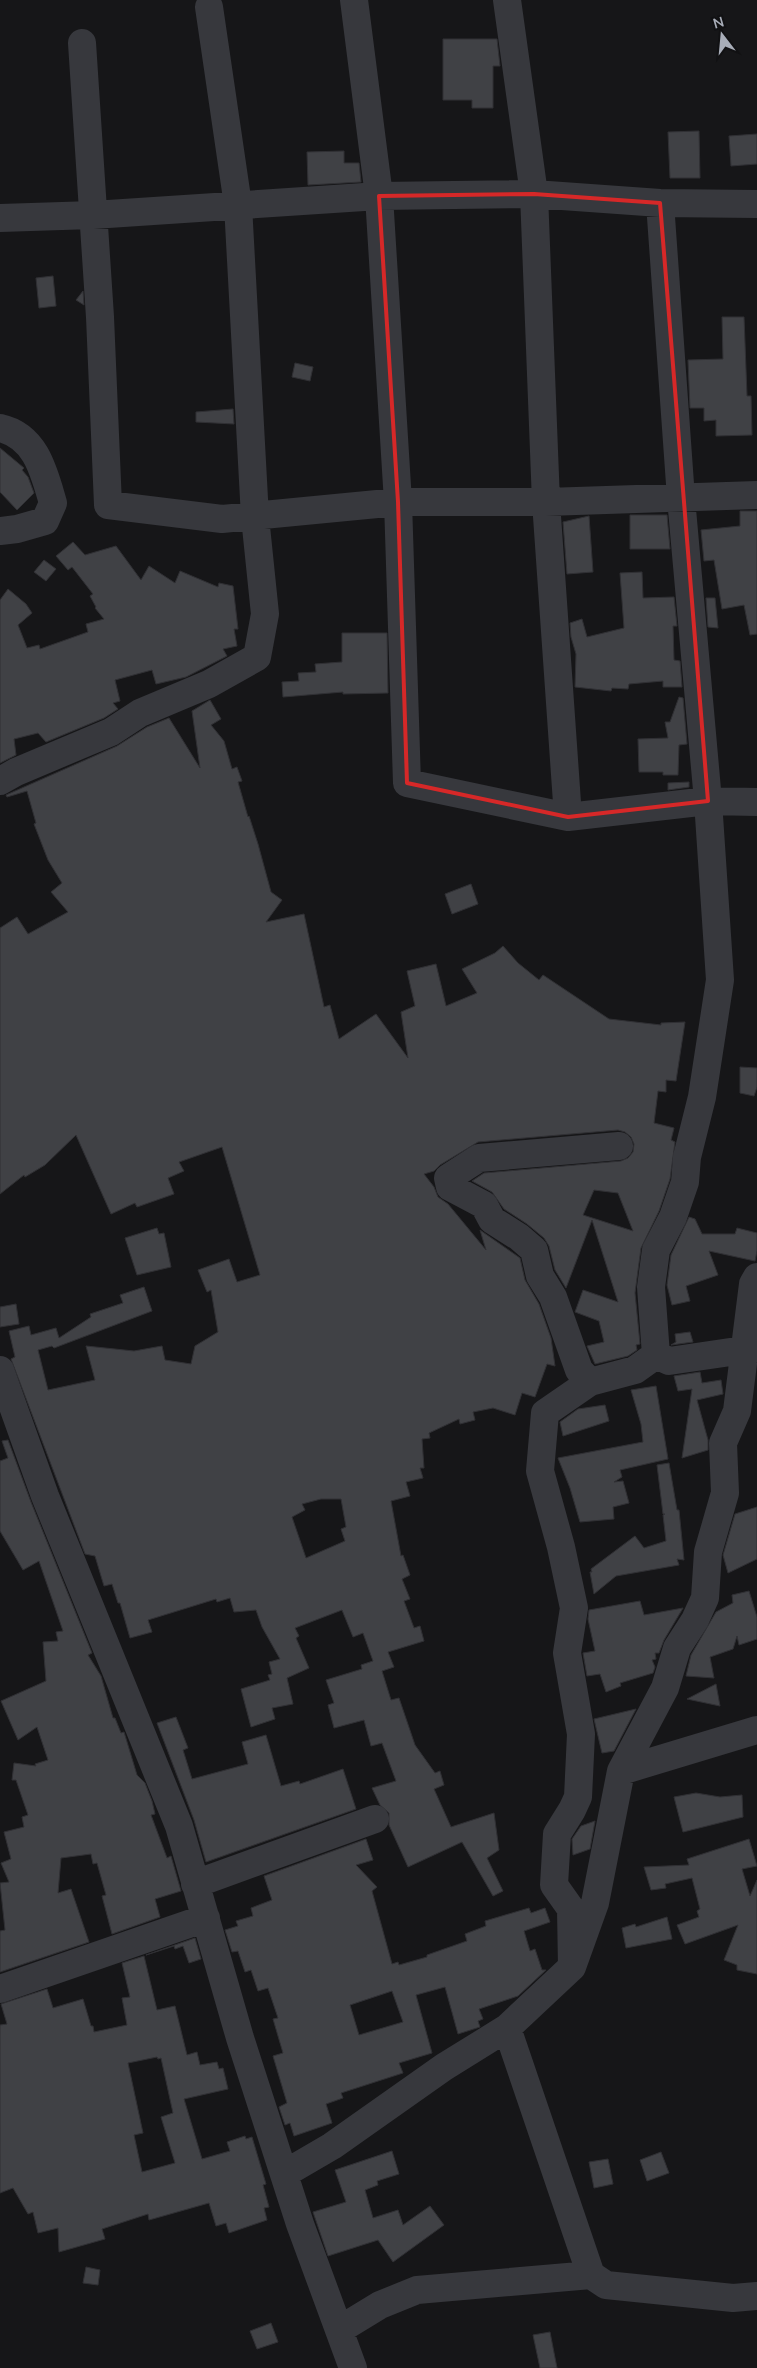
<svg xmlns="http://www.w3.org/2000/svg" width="757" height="2368" font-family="Mulish,sans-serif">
<rect width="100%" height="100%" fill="#161618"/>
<!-- building -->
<path fill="#404145" stroke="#303034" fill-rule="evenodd" d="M443,39H497L500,66H493V108H472V100H443Z
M699,131L700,178H670L668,132Z
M757,134V164L731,166L729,136Z
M344,151V163H359L361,182L308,185L307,152Z
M53,276L56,306L39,308L36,278Z
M83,291L84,305L76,300Z
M722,317H744L747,396H751L752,435L716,436V420L704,421V408H690L688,360L723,359Z
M295,363L313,367L310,381L292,377Z
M233,409L234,424L196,422V412Z
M0,448L24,468L22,470L28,477L34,493L17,510L0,492Z
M740,511H757V634L750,635L744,605L722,609L714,560L704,561L701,530L740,526Z
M630,515H667L670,549H630Z
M589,516L593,572L567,574L563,522Z
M73,542L85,555L116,546L141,580L149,566L175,583L180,571L218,587L219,583L233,586L238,629H234L237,646L223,649L227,656L186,677L156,684L152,670L115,680L120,701L113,703L118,709L104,718L46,742L38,733L14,739L16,755L0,763V600L8,589L26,604L32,613L18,625L27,648L39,645L40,649L88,632L86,624L104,619L95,608L96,607L90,596L93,594L72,567L68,570L56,556Z
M44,560L56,569L46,581L34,572Z
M642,572L643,598L674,597L677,626H673L674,660L680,661L682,687H663V681L629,684L628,689L612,688L611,691L575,687L576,654L571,637L570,623L582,619L587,637L624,628L620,573Z
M706,598H715L718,628L708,627Z
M342,633H387L388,693L343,694V692L283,697L282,682L299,681L298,673L316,672L315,664L342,662Z
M679,697L683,698L687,744L679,745L678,775H663V772H639L638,739L668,738L665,722H670Z
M210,700L221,719L211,725L224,741L232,769L237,767L242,781L238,782L248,817L249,816L258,844L271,892L282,900L266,922L304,914L324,1007L330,1005L339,1039L376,1014L408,1058L401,1012L415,1006L407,971L436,964L446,1006L477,993L462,969L495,953L503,946L518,963L539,980L543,975L609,1019L661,1025V1023L685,1022L676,1081L666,1080V1092L658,1091L654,1123L674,1128L671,1140L675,1142L670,1179L659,1211L641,1248L635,1293L640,1344L636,1345L637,1350L628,1356L595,1364L587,1346L604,1342L599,1321L575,1312L583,1290L618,1302L592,1220L566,1288L555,1270L549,1246L544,1238L527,1224L504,1209L492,1192L472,1181L484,1173L621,1161L628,1158L633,1152L634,1144L631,1137L625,1132L618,1130L478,1142L440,1165L434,1171L424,1174L434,1187L438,1197L448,1204L486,1250L480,1230L520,1258L525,1280L539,1304L551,1338L555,1366L547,1364L535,1397L522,1393L515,1415L493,1408L473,1412L475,1420L460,1424L459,1419L429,1433L430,1438L422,1439L424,1468H420L423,1478L406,1482L410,1496L391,1501L401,1556L403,1555L410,1575L402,1579L410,1599L404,1601L414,1628L420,1626L424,1641L388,1652L394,1667L382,1671L391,1700L399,1698L415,1745L435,1773L440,1771L444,1785L434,1789L451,1827L494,1813L499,1850L487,1858L503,1891L493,1896L462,1842L408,1867L389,1825V1813L380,1805L372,1788L396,1781L382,1743L371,1746L364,1720L334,1728L328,1705L334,1703L326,1680L362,1669L361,1665L373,1661L363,1633L353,1637L342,1610L295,1628L299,1636L296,1638L309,1668L287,1678L293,1704L272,1708L275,1719L251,1727L241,1689L270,1680L268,1675L272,1674L269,1662L280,1659L262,1627L256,1610L234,1612L230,1598L217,1602L216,1599L148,1620L152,1632L130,1638L120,1603H118L112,1584L104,1586L95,1556L85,1554L11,1359L15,1357L9,1331L29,1326L31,1335L56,1328L59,1338L91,1317L90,1314L123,1303L120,1295L144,1287L152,1311L54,1348L52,1346L38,1350L48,1390L95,1380L86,1346L134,1351L162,1346L165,1360L191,1364L195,1346L218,1332L211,1290L207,1292L198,1270L229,1259L237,1282L260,1275L222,1147L179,1162L184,1171L168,1178L174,1194L137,1207L135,1203L111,1214L76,1135L45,1165L25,1177L24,1175L0,1194V928L17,917L28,934L68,912L51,892L62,883L48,860L34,824L36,823L27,791L7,797L6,795L117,746L147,727L169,718L200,768L192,711ZM594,1190L618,1193L633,1231L583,1215ZM321,1499H341L346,1527L341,1529L345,1541L306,1558L292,1517L305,1510L302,1504Z
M689,782V787L668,790V783Z
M471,884L478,904L452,914L445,894Z
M740,1067L757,1068V1087L754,1096L740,1093Z
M689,1217L695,1219L702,1234H735L737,1228L757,1233V1251L755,1261L709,1251L718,1275L686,1286L690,1301L672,1305L667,1285L671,1255Z
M157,1228L159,1234L164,1233L171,1267L137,1275L125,1238Z
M16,1304L19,1324L0,1327V1307Z
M690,1332L693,1342L671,1345L676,1342L675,1334Z
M700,1372L702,1383L721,1380L723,1394L697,1400L708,1440V1450L682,1458L692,1389L678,1391L674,1376Z
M656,1386L668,1459L620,1470L622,1477L614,1482L623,1481L629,1503L613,1507L614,1519L580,1522L570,1488L558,1458L643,1442L641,1424L631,1390Z
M605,1405L609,1421L563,1436L560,1422L578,1409Z
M8,1440L31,1502L92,1653L88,1655L101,1676L113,1718H115L121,1733L124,1732L137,1775L145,1783L152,1801L155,1814L151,1815L167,1858L171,1856L181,1891L155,1899L160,1917L112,1934L102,1896L106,1895L97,1863L93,1864L91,1854L61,1858L58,1893L71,1889L89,1942L0,1972V1931L5,1930L0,1883L9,1882L1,1863L11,1859L4,1832L24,1827L22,1817L28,1815L16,1780H12L14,1763L36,1766L35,1764L48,1760L37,1727L18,1740L1,1701L46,1681L43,1642L58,1641L56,1632L63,1631L39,1561L23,1570L0,1531V1461L8,1458L2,1441Z
M669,1463L677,1510H679L684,1560L677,1559L679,1565L616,1576L594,1594L590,1572H592L591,1569L635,1536L644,1548L666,1541L663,1515L665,1514H663L657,1465Z
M757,1507V1559L728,1573L723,1555L735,1514Z
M749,1591L757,1617V1639L739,1645L737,1636L733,1649L710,1657L714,1678L686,1676L691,1655L716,1612L733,1603L732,1595Z
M640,1601L644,1615L683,1608L664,1640L659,1653H655L656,1659L652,1660L655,1667L653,1673L620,1683L621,1686L606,1692L600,1674L587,1676L583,1653L595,1651L588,1619L589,1610Z
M716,1684L720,1706L687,1699Z
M636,1709L614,1751L602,1753L594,1719Z
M176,1717L188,1748L183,1750L192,1779L248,1764L242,1742L266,1735L281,1786L299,1781L300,1784L343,1769L356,1809L206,1862L194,1820L157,1723Z
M696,1793L720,1797L742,1795L743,1817L683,1832L674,1797Z
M595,1821L590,1849L573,1855L572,1839L581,1826Z
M366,1839L373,1860L356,1865L377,1887L372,1891L392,1964L398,1962L399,1965L427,1957V1955L467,1941L465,1934L486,1926L485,1921L529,1908L531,1913L545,1908L550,1922L524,1931L530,1951L535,1949L542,1970H546L518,1996L479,2009L483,2019L478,2021L480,2027L458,2034L445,1987L416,1995L432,2053L399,2063L403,2073L341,2093L343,2098L326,2104L332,2123L294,2136L290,2123L285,2125L279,2107L287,2103L273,2056L283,2053L273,2019L278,2018L268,1988L258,1991L251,1970L245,1972L238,1951L232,1952L225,1930L238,1926L236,1921L253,1916L251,1908L272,1900L264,1876ZM392,1991L403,2022L359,2035L350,2005Z
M749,1839L757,1866L742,1869L750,1896L757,1880V1974L737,1970V1965L724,1960L738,1925L685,1944L677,1925L699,1917L697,1911L700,1909L692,1878L665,1884L666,1888L651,1890L644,1867L689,1865L687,1859Z
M667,1917L672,1939L626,1948L622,1928L635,1924L636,1927Z
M195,1938L201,1959L189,1963L183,1946L175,1949L174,1946L146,1955Z
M144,1956L157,2010L175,2006L187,2055L197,2052L200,2065L217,2062L219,2069L223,2068L228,2089L184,2099L202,2159L230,2151L227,2142L245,2136L246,2139L252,2137L266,2184L263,2185L269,2207L264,2208L267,2220L229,2233L226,2223L216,2226L209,2203L149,2220L148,2214L102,2229L105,2239L59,2252L58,2228L38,2233L33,2212L28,2214L13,2188L0,2193V2025L7,2024L1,2004L47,1989L53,2008L83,1999L91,2026H93L94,2032L127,2025L122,1998L130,1997L122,1963ZM157,2057L158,2059L161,2058L173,2113L161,2117L175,2163L142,2172L134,2135L143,2133L128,2063Z
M392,2151L399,2174L377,2181L378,2185L365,2190L373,2218L398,2210L403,2225L430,2206L444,2225L393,2262L378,2240L328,2256L313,2212L346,2202L335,2170Z
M661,2152L669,2173L647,2181L640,2160Z
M608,2159L613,2184L594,2188L589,2162Z
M86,2267L100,2270L98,2285L83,2283Z
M271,2323L278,2342L257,2349L250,2331Z
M550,2332L557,2368H540L533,2335Z"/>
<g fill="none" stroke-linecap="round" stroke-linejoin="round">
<!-- minor -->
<path stroke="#37383d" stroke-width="28" d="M354,0L379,196L398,502L407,783L568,817
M507,0L534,194L546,502L568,817L708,801L720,980L702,1097L687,1157L685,1182L673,1217L656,1250L651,1287L656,1355L635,1370L590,1382L545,1413L540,1471L561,1547L574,1608L567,1653L581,1734L578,1797L572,1810L557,1834L554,1885L571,1909L572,1967
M82,43L100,317L108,505L222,519L398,502H546L757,495
M660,203L681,498L708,801L757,802
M0,218L93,215L379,196L534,194L660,203L757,204
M0,428C36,436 44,472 53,503L45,521L17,529L0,531
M0,781L16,772L111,732L140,713L209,684L257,657L265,614L255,517L238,205L209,7
M656,1355L669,1361L757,1348
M0,1370L45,1496L179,1826L240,2038L300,2224L353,2368
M590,1382L579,1370L553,1297L540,1276L534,1250L519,1237L492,1220L484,1205L450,1187L448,1178L479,1158L619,1146
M621,1771L757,1730
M195,1884L375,1819
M0,1989L206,1918
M507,2028L591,2275L606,2285L733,2298L757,2296
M284,2174L332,2146L444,2067L507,2028L572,1967L595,1903L621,1771L665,1688L677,1648L695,1620L705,1598L708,1552L725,1493L723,1443L737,1411L753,1284L757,1277
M339,2330L380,2305L417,2290L591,2275"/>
</g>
<!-- marked area -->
<path fill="none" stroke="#d62828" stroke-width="4" stroke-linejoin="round" d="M534,194L660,203L708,801L568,817L407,783L398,502L379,196Z"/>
<!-- north arrow -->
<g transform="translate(722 35) rotate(344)" stroke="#111113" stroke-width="4" paint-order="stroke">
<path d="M0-4L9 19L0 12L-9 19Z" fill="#a8adb8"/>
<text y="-8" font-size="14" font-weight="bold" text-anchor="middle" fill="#a8adb8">N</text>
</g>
</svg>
